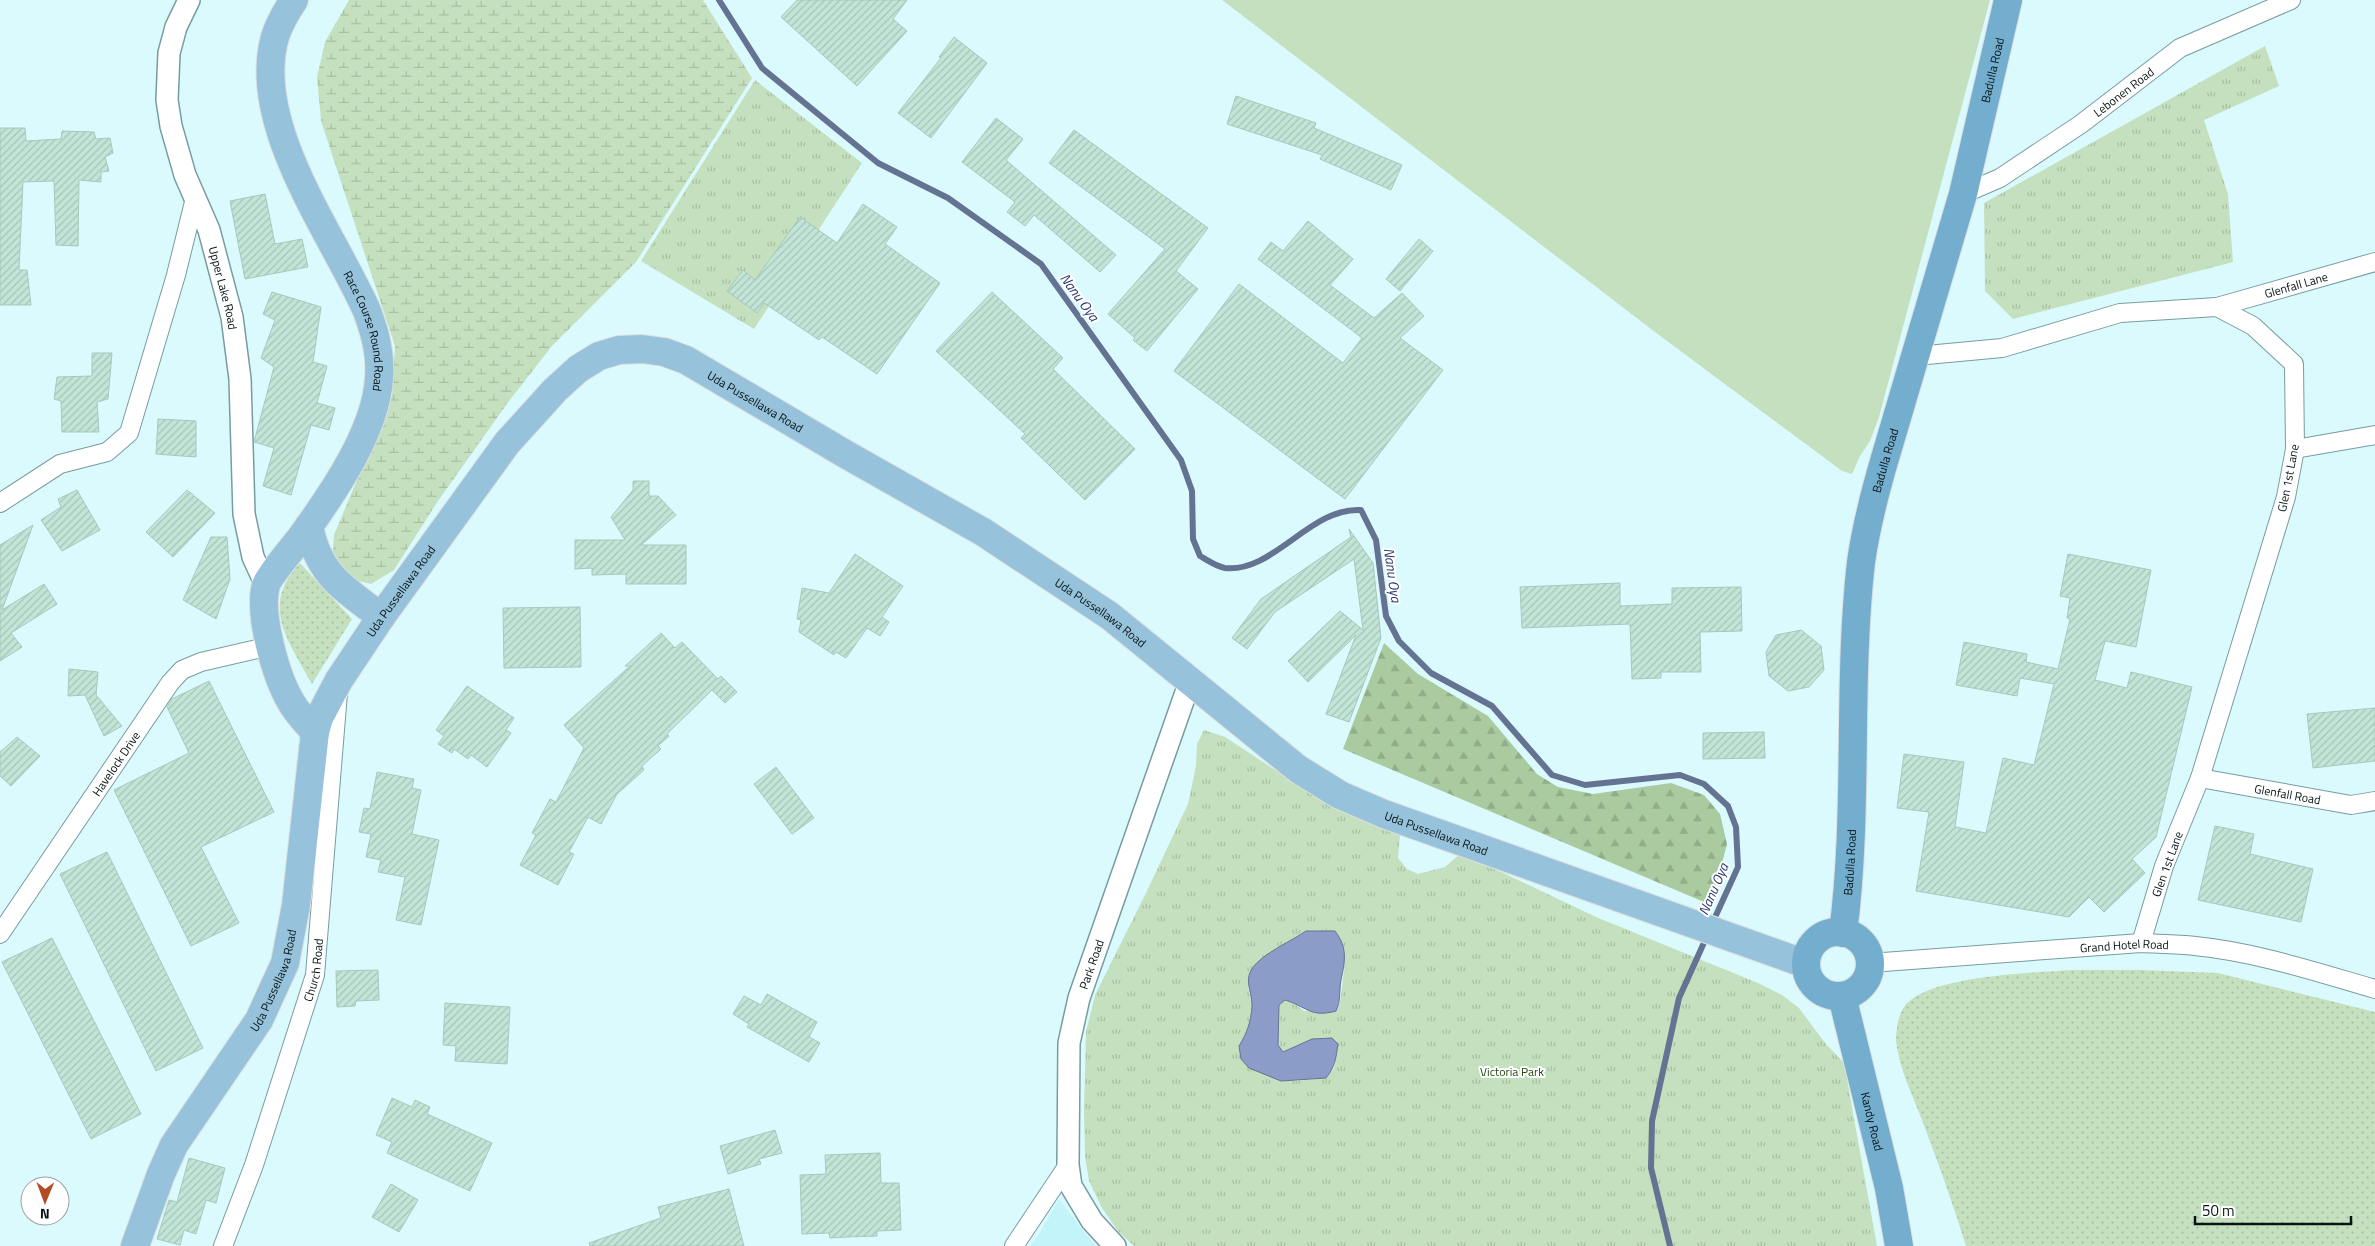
<svg xmlns="http://www.w3.org/2000/svg" width="2375" height="1246" font-family="'Titillium Web',sans-serif">
<defs>
<pattern id="grass-dots" width="8" height="8" patternUnits="userSpaceOnUse" patternTransform="scale(1.25)"><rect width="8" height="8" fill="#c5e0be"/><path d="M2 2h.1M6 6h.1" fill="none" stroke="#a8bfa2" stroke-width="1.8" stroke-linecap="round"/></pattern>
<pattern id="forest-firs" width="22" height="20" patternUnits="userSpaceOnUse" patternTransform="scale(1.25)"><rect width="22" height="20" fill="#aacaa0"/><path d="M5 1l3.5 6h-7zM16 11l3.5 6h-7z" fill="#91ad89"/></pattern>
<pattern id="wetland-marsh" width="20" height="14" patternUnits="userSpaceOnUse" patternTransform="scale(1.25)"><rect width="20" height="14" fill="#c5e0be"/><path d="M1 5h8M5 5V1M11 12h8M15 12V8" fill="none" stroke="#a8bfa2"/></pattern>
<pattern id="park-tufts" width="24" height="20" patternUnits="userSpaceOnUse" patternTransform="scale(1.25)"><rect width="24" height="20" fill="#c5e0be"/><path d="M3 7l-1-3M5 7V3M7 7l1-3M15 17l-1-3M17 17v-4M19 17l1-3" fill="none" stroke="#a8bfa2"/></pattern>
<pattern id="building-hatch" width="6" height="6" patternUnits="userSpaceOnUse" patternTransform="scale(1.25)"><rect width="6" height="6" fill="#c2e5d8"/><path d="M-1 1l2-2M0 6l6-6M5 7l2-2" fill="none" stroke="#a5c4b8"/></pattern>
</defs>
<rect width="100%" height="100%" fill="#dbfafe"/>
<!-- built -->
<path fill="#c3f4fa" d="M1059,1199L1088,1237L1096,1246H1030L1039,1234Z"/>
<!-- grass -->
<path fill="url(#grass-dots)" d="M300,563L352,619L312,684C289,642 259,606 300,563Z
M2072,970H2140L2218,973L2375,1012V1246H1966C1953,1204 1938,1162 1922,1120C1912,1094 1899,1068 1896,1041C1896,1031 1898,1015 1904,1007C1926,975 2034,973 2072,970Z"/>
<!-- forest -->
<path fill="url(#forest-firs)" d="M1384,643L1418,674L1488,716L1537,774L1558,787L1593,794L1671,783L1704,795L1720,814L1727,844L1711,905L1343,749Z"/>
<!-- wetland -->
<path fill="url(#wetland-marsh)" d="M349,0H703L752,78L636,262L552,346L509,401L438,501L394,570L371,584L346,578L332,560L334,535L392,396L395,346L321,121L317,77L325,42Z"/>
<!-- park -->
<path fill="url(#park-tufts)" fill-rule="evenodd" d="M2265,46L2279,86L2204,120L2228,194L2233,262L2013,319L1985,291L1984,203Z
M755,80L862,163L754,329L641,261Z
M1204,730L1225,737L1283,775L1400,835L1398,858L1407,869L1418,874L1445,867L1461,853L1596,917L1758,983L1782,995L1799,1008L1825,1043L1844,1063L1877,1246H1134L1118,1231L1102,1208L1089,1181L1085,1156L1084,1110L1086,1032L1095,995L1146,893L1188,804L1196,766L1197,744ZM1279,949L1345,968C1341,982 1343,998 1337,1011H1304L1295,1004L1285,1000L1279,1005C1278,1011 1278,1016 1279,1021C1280,1035 1272,1038 1283,1052L1312,1039L1338,1044L1334,1068L1326,1078C1274,1084 1274,1083 1239,1046L1246,1034L1251,1018L1252,1003L1248,988L1259,960Z"/>
<!-- pitch -->
<path fill="#c5e0be" d="M1222,0H1990L1879,417L1870,441L1860,456L1852,474L1842,471L1834,465L1655,332Z"/>
<!-- water -->
<path fill="#8c9cc8" stroke="#647392" d="M1306,931H1335C1348,948 1345,961 1341,980C1339,991 1341,1001 1336,1011C1311,1018 1307,1007 1285,1000L1279,1005L1278,1045L1283,1052L1312,1039L1332,1038L1338,1044C1336,1058 1335,1067 1326,1078L1281,1081L1249,1068L1241,1059L1239,1046C1247,1033 1251,1022 1252,1006C1252,988 1240,977 1260,960C1273,949 1291,941 1306,931Z"/>
<g fill="none" stroke-linecap="round" stroke-linejoin="round">
<!-- stream -->
<path stroke="#647392" stroke-width="6" d="M719,0L762,68L878,163L948,198L1041,264L1181,460L1192,491L1193,539L1200,556C1207,560 1217,567 1225,568C1274,573 1310,507 1361,510L1376,540L1386,616L1399,641L1431,673L1492,706L1552,775L1585,785L1680,775L1704,784L1728,806L1736,827L1738,867L1712,924
M1670,1246L1651,1168L1652,1121L1679,998L1707,936"/>
</g>
<!-- building -->
<path fill="url(#building-hatch)" stroke="#a6c9bc" d="M797,0H907L893,19L907,31L857,86L781,17Z
M954,37L987,63L931,138L898,113L941,58L939,57Z
M1236,96L1316,123L1314,128L1402,165L1391,190L1320,159L1322,155L1227,124Z
M996,118L1023,139L1006,160L1116,255L1100,272L1034,215L1025,226L1007,212L1015,202L962,162Z
M0,128H25L26,141L61,139L62,131L94,132L96,139L110,138L113,153L105,157L109,171L101,172V182L79,180L78,246L56,245L54,181L23,182L19,270H27L31,305H0Z
M1074,130L1208,228L1176,271L1198,289L1147,351L1133,340L1135,338L1108,314L1165,249L1049,163Z
M265,194L275,244L302,239L308,267L245,279L230,201Z
M863,204L897,227L885,244L940,283L877,374L822,337L819,340L764,303L757,313L727,291L743,270L755,280L800,217L837,243Z
M1308,221L1353,259L1330,285L1374,318L1402,293L1424,316L1400,338L1443,370L1345,499L1174,371L1239,284L1343,363L1362,338L1258,259L1271,242L1283,251Z
M1419,239L1433,251L1400,291L1386,279Z
M272,292L321,307L313,362L327,366L317,403L335,408L329,430L311,425L291,495L263,486L274,448L254,442L274,367L261,358L275,320L263,314Z
M992,292L1063,358L1053,369L1135,449L1085,500L1021,438L1025,434L936,351Z
M92,353H112L108,399L97,402L99,432H62L61,401L54,399L57,377L92,376Z
M158,419L196,421V457L156,454Z
M633,481H649V496H658L676,515L641,545H686V584H626V574L592,575V568L575,569V540H625L611,517L633,490Z
M77,490L100,530L62,551L41,520L61,507L58,499Z
M187,490L215,513L173,557L146,532Z
M33,525L2,610L44,584L57,604L11,633L22,647L0,661V545Z
M1349,529L1373,563L1381,638L1349,722L1326,714L1356,635L1308,682L1288,661L1340,611L1363,630L1354,559L1275,612L1247,649L1232,638L1261,599L1351,537Z
M211,537H227L230,579L216,619L183,600Z
M855,554L903,586L882,617L889,622L880,636L867,628L846,658L836,652L834,655L799,632L801,620L797,619L802,588L829,593Z
M2068,554L2151,570L2136,647L2105,641L2095,680L2127,688L2131,672L2192,687L2156,837L2132,859L2145,873L2104,912L2089,897L2069,917L1916,891L1929,812L1897,808L1904,754L1964,762L1955,827L1986,833L2003,758L2034,765L2054,684L2020,678L2017,696L1956,685L1964,642L2027,654L2026,662L2058,669L2070,619L2067,618L2070,598L2060,596Z
M1620,583V606L1672,604V588L1741,587L1742,631L1700,632L1701,672H1661V678L1632,679L1630,624L1522,628L1520,587Z
M580,607L581,667L504,668L503,608Z
M1801,630L1821,646L1824,670L1809,687L1788,691L1769,676L1766,652L1776,635Z
M661,633L675,648L682,642L718,679L721,676L737,692L725,703L712,690L667,734L669,736L658,746L661,749L642,766L644,770L617,794L601,824L588,817L569,852L574,854L558,885L520,865L536,835L532,833L550,799L556,802L584,748L564,725L630,666H625Z
M69,669L98,672L96,695L122,726L104,736L85,695L68,696Z
M209,681L274,812L201,847L239,923L191,946L114,790L189,753L167,707L172,699Z
M467,686L514,718L506,730L511,733L487,767L471,755L468,759L454,749L452,753L438,744L444,736L436,730Z
M2375,708V761L2313,768L2307,714Z
M1764,732L1765,758L1703,759V733Z
M17,737L40,756L11,786L0,776V752Z
M776,767L814,818L792,834L754,784Z
M377,772L414,779L412,788L421,790L412,834L439,840L421,925L396,920L405,877L378,872L381,860L366,857L371,834L359,832L364,808L370,809Z
M2215,826L2254,834L2250,854L2313,869L2301,922L2198,900Z
M107,852L203,1048L156,1071L60,874Z
M52,938L141,1114L91,1139L2,962Z
M378,970L379,1000L356,1001L355,1006L337,1007L336,971Z
M767,994L817,1022L809,1037L820,1043L809,1062L747,1027L749,1024L733,1014L744,996L761,1005Z
M445,1003L510,1007L507,1064L455,1061L456,1046L443,1045Z
M392,1098L412,1107L415,1100L430,1107L427,1114L492,1143L470,1191L387,1153L392,1142L376,1135Z
M775,1130L782,1153L759,1159L761,1164L728,1174L720,1146Z
M880,1153L881,1183H899L901,1230L877,1231V1236L847,1237L830,1238L829,1233L802,1234L800,1175L826,1174L825,1155Z
M189,1158L225,1168L216,1203L206,1200L196,1234L184,1230L180,1245L157,1239L169,1200L177,1202Z
M391,1184L418,1200L399,1232L372,1217Z
M729,1189L744,1246H590L589,1243L661,1218L658,1207Z"/>
<g fill="none" stroke-linecap="round" stroke-linejoin="round">
<!-- minor casing -->
<g stroke="#779ca0" stroke-width="20">
<g id="minor">
<path id="s1" d="M1963,194L2000,178L2081,124L2180,48L2291,0"/>
<path id="s2" d="M2217,307L2375,262"/>
<path d="M1916,356L2002,348L2120,313L2217,307L2253,326L2294,364L2295,449L2286,497L2200,778L2164,866L2141,943"/>
<path d="M2295,449L2375,435"/>
<path d="M0,503L60,464L107,452L129,433L176,275L195,198"/>
<path id="s3" d="M2200,778L2351,805L2375,801"/>
<path id="s4" d="M0,934L170,683L182,670L201,662L270,646"/>
<path id="s5" d="M1870,963L2141,943C2159,944 2177,944 2195,946C2256,952 2316,972 2375,989"/>
<path id="s6" d="M223,1246L254,1165L315,975L338,693"/>
<path d="M1014,1246L1068,1165"/>
</g>
</g>
<!-- tertiary casing -->
<g stroke="#779ca0" stroke-width="24">
<g id="tertiary">
<path id="s7" d="M189,0L176,27L169,53L167,100L171,126L185,175L209,230L232,317L240,379L244,514L253,557L266,585"/>
<path id="s8" d="M1115,1246L1092,1221L1071,1186L1068,1165L1069,1043L1079,998L1190,681"/>
</g>
</g>
<!-- primary casing -->
<g stroke="#dcdede" stroke-width="30">
<g id="primary">
<path id="s9" d="M294,0C286,12 279,24 275,37C250,125 333,234 367,311C375,333 381,354 379,378C376,431 333,493 302,536C294,547 270,574 266,585C258,614 276,677 291,702C297,713 306,722 315,732"/>
<path d="M309,526C318,575 344,588 381,617"/>
<path id="s10" d="M135,1246L161,1174L174,1145L259,1020L285,963L296,905L315,732L319,718L339,680L381,617L507,443L555,390L578,369L599,356L619,350L642,349L664,352L686,360L847,455L983,532L1110,616L1298,769L1340,795L1384,814L1806,964"/>
</g>
</g>
<!-- trunk casing -->
<g stroke="#dcdede" stroke-width="30">
<g id="trunk">
<circle cx="1838" cy="964" r="32"/>
<path id="s11" d="M1843,933C1859,810 1847,685 1861,562C1866,527 1875,492 1885,458L1963,194L2008,0"/>
<path id="s12" d="M1842,996L1889,1188L1899,1246"/>
</g>
</g>
<!-- minor -->
<use href="#minor" stroke="#fff" stroke-width="18"/>
<!-- tertiary -->
<use href="#tertiary" stroke="#fff" stroke-width="21"/>
<!-- primary -->
<use href="#primary" stroke="#97c2db" stroke-width="28"/>
<!-- trunk -->
<use href="#trunk" stroke="#74aecf" stroke-width="28"/>
</g>
<g text-anchor="middle" dominant-baseline="central" stroke-width="4" stroke-linejoin="round" paint-order="stroke">
<!-- street labels -->
<g font-size="12" fill="#061415" stroke="#fff">
<text stroke="none"><textPath href="#s11" startOffset="881">Badulla Road</textPath></text>
<text stroke="none"><textPath href="#s1" startOffset="191">Lebonen Road</textPath></text>
<text stroke="none"><textPath href="#s2" startOffset="82">Glenfall Lane</textPath></text>
<text stroke="none"><textPath href="#s7" startOffset="301">Upper Lake Road</textPath></text>
<text stroke="none"><textPath href="#s9" startOffset="356">Race Course Round Road</textPath></text>
<text stroke="none"><textPath href="#s10" startOffset="1201">Uda Pussellawa Road</textPath></text>
<text stroke="none"><textPath href="#s11" startOffset="476">Badulla Road</textPath></text>
<text transform="translate(2288 478) rotate(-79)">Glen 1st Lane</text>
<text stroke="none"><textPath href="#s10" startOffset="721">Uda Pussellawa Road</textPath></text>
<text stroke="none"><textPath href="#s10" startOffset="1606">Uda Pussellawa Road</textPath></text>
<text stroke="none"><textPath href="#s4" startOffset="206">Havelock Drive</textPath></text>
<text stroke="none"><textPath href="#s3" startOffset="89">Glenfall Road</textPath></text>
<text stroke="none"><textPath href="#s10" startOffset="2011">Uda Pussellawa Road</textPath></text>
<text stroke="none"><textPath href="#s11" startOffset="71">Badulla Road</textPath></text>
<text transform="translate(2167 864) rotate(-70)">Glen 1st Lane</text>
<text stroke="none"><textPath href="#s5" startOffset="255">Grand Hotel Road</textPath></text>
<text stroke="none"><textPath href="#s8" startOffset="300">Park Road</textPath></text>
<text stroke="none"><textPath href="#s6" startOffset="291">Church Road</textPath></text>
<text stroke="none"><textPath href="#s10" startOffset="302">Uda Pussellawa Road</textPath></text>
<text stroke="none"><textPath href="#s12" startOffset="129">Kandy Road</textPath></text>
</g>
<!-- park labels -->
<g font-size="12" fill="#214a12" stroke="#fff">
<text x="1512" y="1071">Victoria Park</text>
</g>
<!-- water labels -->
<g font-size="14" font-style="italic" fill="#28376e" stroke="#fff">
<text transform="translate(1080 297) rotate(54)">Nanu Oya</text>
<text transform="translate(1393 575) rotate(82)">Nanu Oya</text>
<text transform="translate(1713 889) rotate(-67)">Nanu Oya</text>
</g>
</g>
<!-- north arrow -->
<g transform="translate(45 1201) rotate(181)"><circle r="24" fill="#ffffff" stroke="#9ba1a1"/>
<path d="M0-4L9 19L0 12L-9 19Z" fill="#b24c23"/>
<text y="-8" font-size="14" font-weight="bold" text-anchor="middle" fill="#061415">N</text>
</g>
<!-- scale -->
<path d="M2195 1216v8h156v-8" fill="none" stroke="#061415" stroke-width="2.5"/>
<text x="2202" y="1216" font-size="15" fill="#061415" stroke="#ffffff" stroke-width="4" paint-order="stroke">50 m</text>
</svg>
